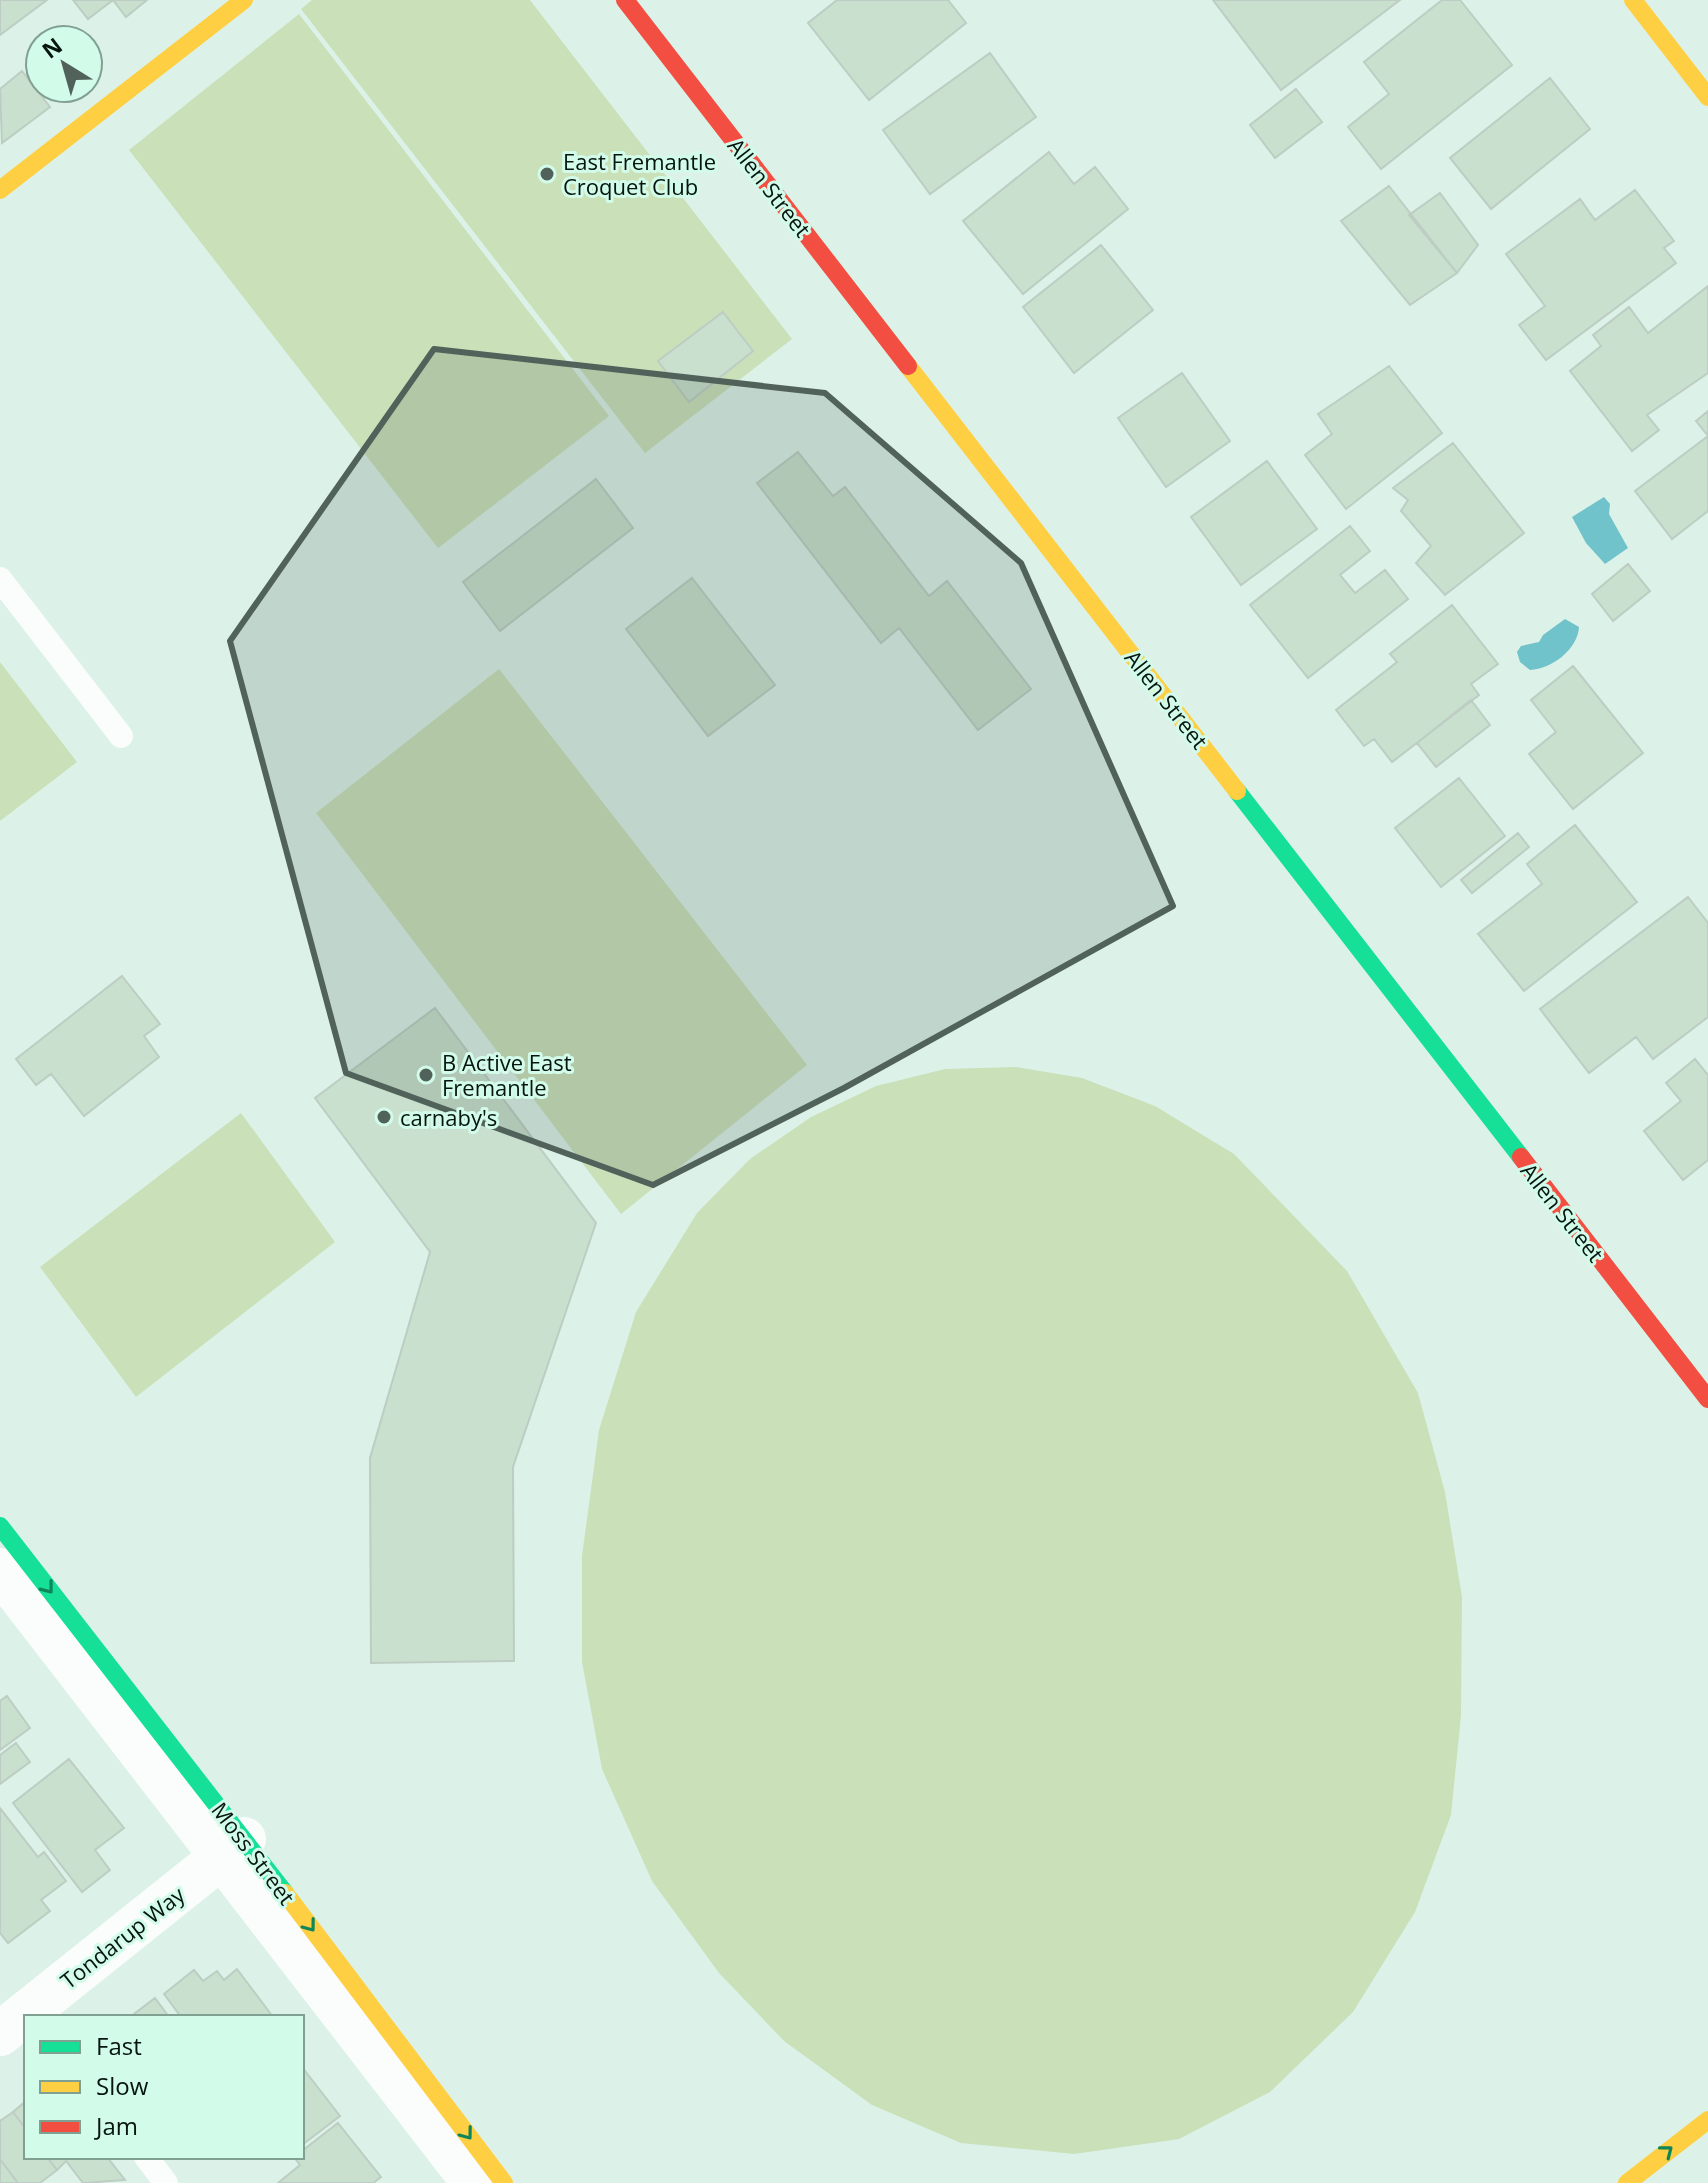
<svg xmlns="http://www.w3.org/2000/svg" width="1708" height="2183" font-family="'Open Sans',sans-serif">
<rect width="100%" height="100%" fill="#dcf2e8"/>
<!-- green -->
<path fill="#cae0b9" d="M312,0H530L792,339L645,453L301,9Z
M299,14L609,416L438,548L129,150Z
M0,662L77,762L0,821Z
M499,669L807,1065L621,1214L316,813Z
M1016,1067L1082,1078L1155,1106L1234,1154L1347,1271L1418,1393L1445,1492L1462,1597L1461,1716L1451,1815L1415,1912L1353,2012L1270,2092L1179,2139L1074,2154L961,2143L872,2105L784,2041L719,1973L652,1881L602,1769L582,1662V1556L599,1430L636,1312L697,1213L750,1159L811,1117L876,1086L945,1069Z
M241,1113L335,1242L136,1397L40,1267Z"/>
<!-- water -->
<path fill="#70c2cb" d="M1604,497L1610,504L1609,514L1628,548L1605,564L1586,543L1572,517Z
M1565,619L1579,627C1578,649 1552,669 1530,670L1520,662L1517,652L1521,646L1539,642L1543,635Z"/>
<!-- building -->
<path fill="#c8e0cd" stroke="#becdc3" stroke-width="2" d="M0,0H47L0,35Z
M73,0H113L88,19Z
M113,0H147L126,17Z
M837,0H948L966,23L869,100L808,23Z
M1213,0H1400L1281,90Z
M1442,0H1460L1512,65L1381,169L1348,127L1389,94L1364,62Z
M990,53L1036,117L930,194L883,130Z
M22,71L50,107L2,143L0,89Z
M1550,78L1590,129L1491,209L1450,158Z
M1296,89L1322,122L1275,158L1250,125Z
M1049,152L1074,184L1095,167L1128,209L1023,294L963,221Z
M1389,186L1457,273L1410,305L1341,221Z
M1635,190L1674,241L1664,248L1676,263L1546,360L1519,325L1545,306L1506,254L1580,199L1595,220Z
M1440,193L1478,245L1457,273L1409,215Z
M1101,245L1153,310L1074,373L1023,307Z
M1708,286V373L1647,415L1659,430L1632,451L1570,371L1601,346L1593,335L1629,307L1648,333Z
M723,312L753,351L689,402L658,361Z
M1389,366L1442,433L1346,509L1305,455L1332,434L1318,414Z
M1182,373L1230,441L1166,487L1118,418Z
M1708,411V511L1672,539L1635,491L1708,436L1696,421Z
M1453,443L1524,533L1445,595L1416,563L1431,546L1401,511L1408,500L1393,488Z
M798,452L833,496L845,487L929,596L947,581L1031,689L978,730L899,628L881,643L757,483Z
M1267,461L1317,529L1241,585L1191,517Z
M596,479L633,528L500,631L463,582Z
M1350,526L1370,551L1340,575L1355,593L1385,570L1408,599L1308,678L1250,605Z
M1628,564L1650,591L1613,621L1592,594Z
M692,578L775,685L708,736L626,629Z
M1452,605L1498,664L1471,684L1479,695L1392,762L1374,739L1364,746L1336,710L1397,662L1390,654Z
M1573,666L1643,753L1573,809L1529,754L1556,732L1531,700Z
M1471,700L1490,725L1436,767L1417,743Z
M1459,778L1505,836L1441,887L1395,828Z
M1575,825L1637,902L1524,991L1478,934L1542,884L1527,864Z
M1518,833L1529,847L1472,893L1461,880Z
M1688,897L1708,923V1017L1653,1059L1636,1037L1589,1073L1540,1009Z
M122,976L160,1024L144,1036L159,1057L84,1116L51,1074L36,1085L16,1059Z
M435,1008L596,1223L513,1467L514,1661L371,1663L370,1458L430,1252L315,1098Z
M1695,1059L1708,1075V1160L1683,1180L1644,1131L1681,1101L1666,1083Z
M7,1696L30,1728L0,1750V1701Z
M16,1743L30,1762L0,1784V1755Z
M69,1759L124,1828L95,1850L110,1870L82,1892L13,1803Z
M0,1808L38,1857L44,1852L66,1881L41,1900L50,1911L8,1943L0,1933Z
M237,1969L273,2017H181L164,1994L194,1970L203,1981L217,1971L224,1980Z
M155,1998L169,2017H136L134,2014Z
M302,2067L340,2116L302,2145Z
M26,2101V2129L13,2112Z
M13,2112L26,2129V2157H47L57,2170L40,2183H18L0,2159V2121Z
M338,2123L381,2177L373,2183H278L300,2165L294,2157H302V2151Z
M47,2157H107L125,2180L83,2183L66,2161L57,2170Z
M0,2159L18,2183H0Z"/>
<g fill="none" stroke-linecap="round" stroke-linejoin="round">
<!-- lane -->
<path stroke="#fafdfc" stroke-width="24" d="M0,579L121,736
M146,2157L166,2183"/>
<!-- street -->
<path stroke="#fafdfc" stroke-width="44" d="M0,1570L474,2183
M0,2034L244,1839"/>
<!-- fast -->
<path stroke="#16e098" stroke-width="18" d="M1237,791L1521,1157
M0,1526L285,1893"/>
<!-- slow -->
<path stroke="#ffcf43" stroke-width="18" d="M1633,0L1708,97
M0,190L244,0
M908,366L1237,791
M285,1893L504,2183
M1627,2183L1708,2120"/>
<!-- jam -->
<path stroke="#f24e42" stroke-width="18" d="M625,0L908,366
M1521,1157L1708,1399"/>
</g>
<!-- one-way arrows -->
<defs><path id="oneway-chevron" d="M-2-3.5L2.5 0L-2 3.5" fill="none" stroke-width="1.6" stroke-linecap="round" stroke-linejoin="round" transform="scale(2)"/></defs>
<g stroke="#0f855a">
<use href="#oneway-chevron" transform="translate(48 1588) rotate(52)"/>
<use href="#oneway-chevron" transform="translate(310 1926) rotate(53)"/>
<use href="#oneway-chevron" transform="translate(467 2134) rotate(53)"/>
<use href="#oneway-chevron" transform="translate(1667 2151) rotate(-38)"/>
</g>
<!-- marked area -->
<path fill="#51625b" fill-opacity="0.2" stroke="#51625b" stroke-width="6" stroke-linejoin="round" d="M434,349L825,393L1021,563L1173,906L844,1088L653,1185L346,1073L230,641Z"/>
<!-- markers -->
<g fill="#51625b" stroke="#d2fce9" stroke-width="3">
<circle cx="547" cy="174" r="8"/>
<circle cx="426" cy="1075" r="8"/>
<circle cx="384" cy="1117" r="8"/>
</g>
<g text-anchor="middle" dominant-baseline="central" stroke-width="6" stroke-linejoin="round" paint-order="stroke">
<!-- poi labels -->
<g font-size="22" fill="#06150f" stroke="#d2fce9" text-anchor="start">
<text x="563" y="161">East Fremantle<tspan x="563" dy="25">Croquet Club</tspan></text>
<text x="442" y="1062">B Active East<tspan x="442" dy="25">Fremantle</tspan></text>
<text x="400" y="1117">carnaby's</text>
</g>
<!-- street labels -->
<g font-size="22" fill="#06150f" stroke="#d2fce9">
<text transform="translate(770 187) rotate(52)">Allen Street</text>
<text transform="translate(1167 699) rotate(52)">Allen Street</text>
<text transform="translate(1563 1212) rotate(52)">Allen Street</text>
<text transform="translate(254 1853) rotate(53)">Moss Street</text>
<text transform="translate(122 1937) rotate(-38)">Tondarup Way</text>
</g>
</g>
<!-- legend -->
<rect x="24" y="2015" width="280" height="144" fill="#d2fce9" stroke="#80a092" stroke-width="2"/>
<rect x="40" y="2041" width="40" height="12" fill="#16e098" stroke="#80a092" stroke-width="2"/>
<text x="96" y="2055" font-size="24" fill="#06150f">Fast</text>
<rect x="40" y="2081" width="40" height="12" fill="#ffcf43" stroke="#80a092" stroke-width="2"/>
<text x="96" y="2095" font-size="24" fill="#06150f">Slow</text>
<rect x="40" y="2121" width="40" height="12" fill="#f24e42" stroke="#80a092" stroke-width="2"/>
<text x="96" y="2135" font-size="24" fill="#06150f">Jam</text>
<!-- north arrow -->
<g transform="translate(64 64) rotate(323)"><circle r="38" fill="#d2fce9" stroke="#80a092" stroke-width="2"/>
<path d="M0-6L14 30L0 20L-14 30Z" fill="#51625b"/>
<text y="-12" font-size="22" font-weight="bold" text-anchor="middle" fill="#06150f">N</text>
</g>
</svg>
